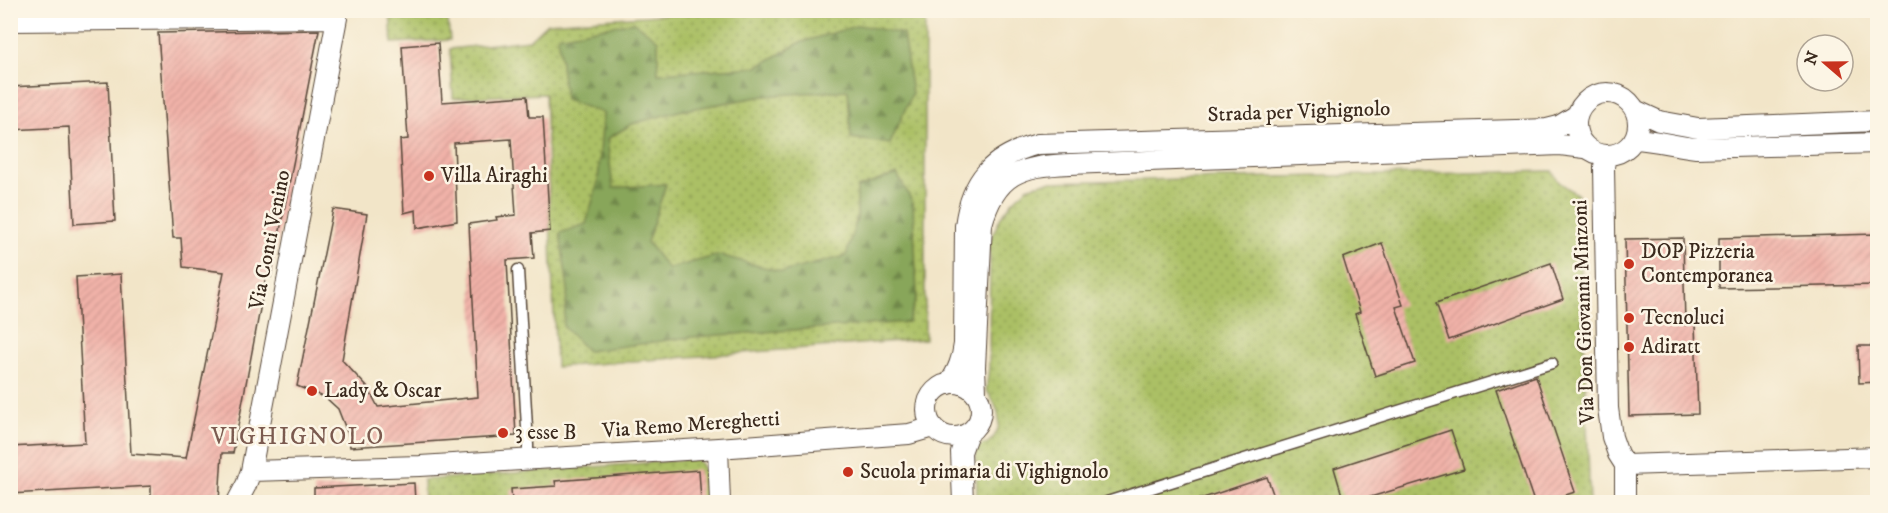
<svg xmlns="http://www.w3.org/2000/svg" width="1888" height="513" font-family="'IM FELL DW Pica',serif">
<defs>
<pattern id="grass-dots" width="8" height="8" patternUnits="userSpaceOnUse" patternTransform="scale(1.5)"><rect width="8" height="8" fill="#abc065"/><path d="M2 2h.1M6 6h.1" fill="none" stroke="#8c9c53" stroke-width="1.8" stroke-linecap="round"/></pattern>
<pattern id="forest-firs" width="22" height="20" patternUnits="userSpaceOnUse" patternTransform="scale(1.5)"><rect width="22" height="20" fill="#88a65a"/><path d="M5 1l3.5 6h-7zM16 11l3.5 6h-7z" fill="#70874a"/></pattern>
<pattern id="building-hatch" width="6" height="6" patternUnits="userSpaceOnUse" patternTransform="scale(1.5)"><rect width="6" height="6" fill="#f1b2a9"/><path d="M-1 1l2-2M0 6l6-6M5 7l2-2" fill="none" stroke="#d09991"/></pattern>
</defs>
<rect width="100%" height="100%" fill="#fcf5e5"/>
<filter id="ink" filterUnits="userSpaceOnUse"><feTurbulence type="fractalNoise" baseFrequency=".0167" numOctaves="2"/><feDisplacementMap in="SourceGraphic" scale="12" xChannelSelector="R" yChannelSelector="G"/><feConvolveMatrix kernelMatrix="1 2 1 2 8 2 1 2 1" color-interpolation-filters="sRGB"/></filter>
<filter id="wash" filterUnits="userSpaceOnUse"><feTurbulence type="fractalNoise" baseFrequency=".008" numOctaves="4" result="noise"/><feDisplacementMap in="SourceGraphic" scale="24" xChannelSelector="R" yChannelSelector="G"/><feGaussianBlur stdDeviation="1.35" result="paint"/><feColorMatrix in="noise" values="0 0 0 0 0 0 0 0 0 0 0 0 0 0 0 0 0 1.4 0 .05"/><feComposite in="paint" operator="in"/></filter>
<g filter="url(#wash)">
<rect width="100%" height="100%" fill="#f2e5c8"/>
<!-- grass -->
<path fill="url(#grass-dots)" stroke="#737542" stroke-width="1.5" d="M726,10L925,11V339L556,367L545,94L453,98L450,49L529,40L547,23Z
M390,11H447L450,40L392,43Z
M1552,171L1559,182L1578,195L1590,502H977L976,448C980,446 986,444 989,442C1007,427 997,404 986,390L989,367L990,240L1001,217L1013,201L1027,188L1045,182Z
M697,459L707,473L708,502H424L423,480Z"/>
<!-- forest -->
<path fill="url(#forest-firs)" stroke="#62683c" stroke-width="1.5" d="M634,22L658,40V73L757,67L799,43L859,25L903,34L912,94L890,144L851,138L848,90L764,96L679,111L632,124L607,139L613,188L666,184L647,242L668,269L719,255L782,272L846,256L857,218V188L897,174L913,203L917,296L908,322L691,337L587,351L563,326L568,289L560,233L586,224L598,182L603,113L565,100L558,36Z"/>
<g id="blocks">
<!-- building -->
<path fill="url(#building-hatch)" d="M319,30L271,277H266L233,453H222L219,502L151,499V486L10,494V447L85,443L76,277L121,274L131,454L186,458L224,272L183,267L181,238H173L158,33Z
M438,43L442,102L527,96L529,117H543L550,231L532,233L534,258L507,260L516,436L350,447L349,437L338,409L326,398L297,386L333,209L367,214L342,360L368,388L378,407L478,397L469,224L497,220L496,217L516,215L511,139L454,143L457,221L417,228L416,210L404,213L400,140L408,139L402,46Z
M108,82L115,221L74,224L69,127L10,130V87Z
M1878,234V285L1719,288V238Z
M1683,238L1685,325L1695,324L1698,414L1629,416L1625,239Z
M1382,243L1403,305L1396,307L1415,363L1375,376L1355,314L1360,312L1343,258Z
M1551,263L1563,299L1449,340L1436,303Z
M1858,346H1878V382L1859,383Z
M1536,376L1575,492L1544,502H1534L1496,390Z
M1451,430L1464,469L1354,502H1344L1334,468Z
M699,470L701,502H512L511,489L556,486L555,481Z
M1267,477L1276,502H1200V499Z
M414,483L415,502H314V488Z"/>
</g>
</g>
<g filter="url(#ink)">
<use href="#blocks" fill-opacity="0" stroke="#564638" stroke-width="1.5"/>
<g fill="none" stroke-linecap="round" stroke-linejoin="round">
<!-- lane casing -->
<g stroke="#564638" stroke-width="13">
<path id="lane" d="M518,270L528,445V458
M1107,502L1552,363"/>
</g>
<!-- street casing -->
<g stroke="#564638" stroke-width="22">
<path id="street" d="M10,21L337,18L251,471L246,485L237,502
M1576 124a31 31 0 1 1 62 0a31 31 0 1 1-62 0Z
M1635,110L1659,121L1698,128L1878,121
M1635,139C1656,140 1675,146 1696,148L1878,143
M1606,155L1604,167L1608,408L1612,437L1618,454L1625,465V502
M927 410a27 27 0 1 1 54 0a27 27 0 1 1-54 0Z
M949,384C958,370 962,360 964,344L965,226C971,180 992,156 1038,144L1547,129L1559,126L1577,115
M976,393L975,367L982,224C996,173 1021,166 1070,164L1560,145L1585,148
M718,448L720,502
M1625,465L1878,457
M251,471L420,466L718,448L909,434L933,427
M963,502L961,452L968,433"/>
</g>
<!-- lane -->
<use href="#lane" stroke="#fff" stroke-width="10"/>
<!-- street -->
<use href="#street" stroke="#fff" stroke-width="20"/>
</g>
</g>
<!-- markers -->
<g fill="#c8321e" stroke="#fcf5e5" stroke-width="2">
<circle cx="429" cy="176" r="6"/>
<circle cx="1629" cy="264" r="6"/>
<circle cx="1629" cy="318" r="6"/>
<circle cx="1629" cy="347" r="6"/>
<circle cx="312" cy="391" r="6"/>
<circle cx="503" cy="433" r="6"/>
<circle cx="848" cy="472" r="6"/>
</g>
<g text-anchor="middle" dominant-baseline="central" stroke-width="5" stroke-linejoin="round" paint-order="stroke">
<!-- street labels -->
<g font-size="21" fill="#3b2a1e" stroke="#fcf5e5">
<text transform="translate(1299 112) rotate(-2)">Strada per Vighignolo</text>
<text transform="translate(270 240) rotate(-79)">Via Conti Venino</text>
<text transform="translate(1584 312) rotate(-92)">Via Don Giovanni Minzoni</text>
<text transform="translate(691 425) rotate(-4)">Via Remo Mereghetti</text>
</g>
<!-- poi labels -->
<g font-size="21" fill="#3b2a1e" stroke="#fcf5e5" text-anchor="start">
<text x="441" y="176">Villa Airaghi</text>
<text x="1641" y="252">DOP Pizzeria<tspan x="1641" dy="24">Contemporanea</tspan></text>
<text x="1641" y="318">Tecnoluci</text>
<text x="1641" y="347">Adiratt</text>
<text x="324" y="391">Lady &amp; Oscar</text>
<text x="515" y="433">3 esse B</text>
<text x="860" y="472">Scuola primaria di Vighignolo</text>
</g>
<!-- quarter labels -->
<g font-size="24" letter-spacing="1.5" fill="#7b5a4f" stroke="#fcf5e5">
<text x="298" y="437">VIGHIGNOLO</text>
</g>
</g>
<!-- margin -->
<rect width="1888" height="513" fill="none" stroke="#fcf5e5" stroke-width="36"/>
<!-- north arrow -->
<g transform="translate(1825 63) rotate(290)"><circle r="28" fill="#fcf5e5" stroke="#afa495" stroke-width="1.5"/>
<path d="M0-4.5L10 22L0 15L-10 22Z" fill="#c8321e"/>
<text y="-9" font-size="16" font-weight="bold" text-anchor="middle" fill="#3b2a1e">N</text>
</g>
</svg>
